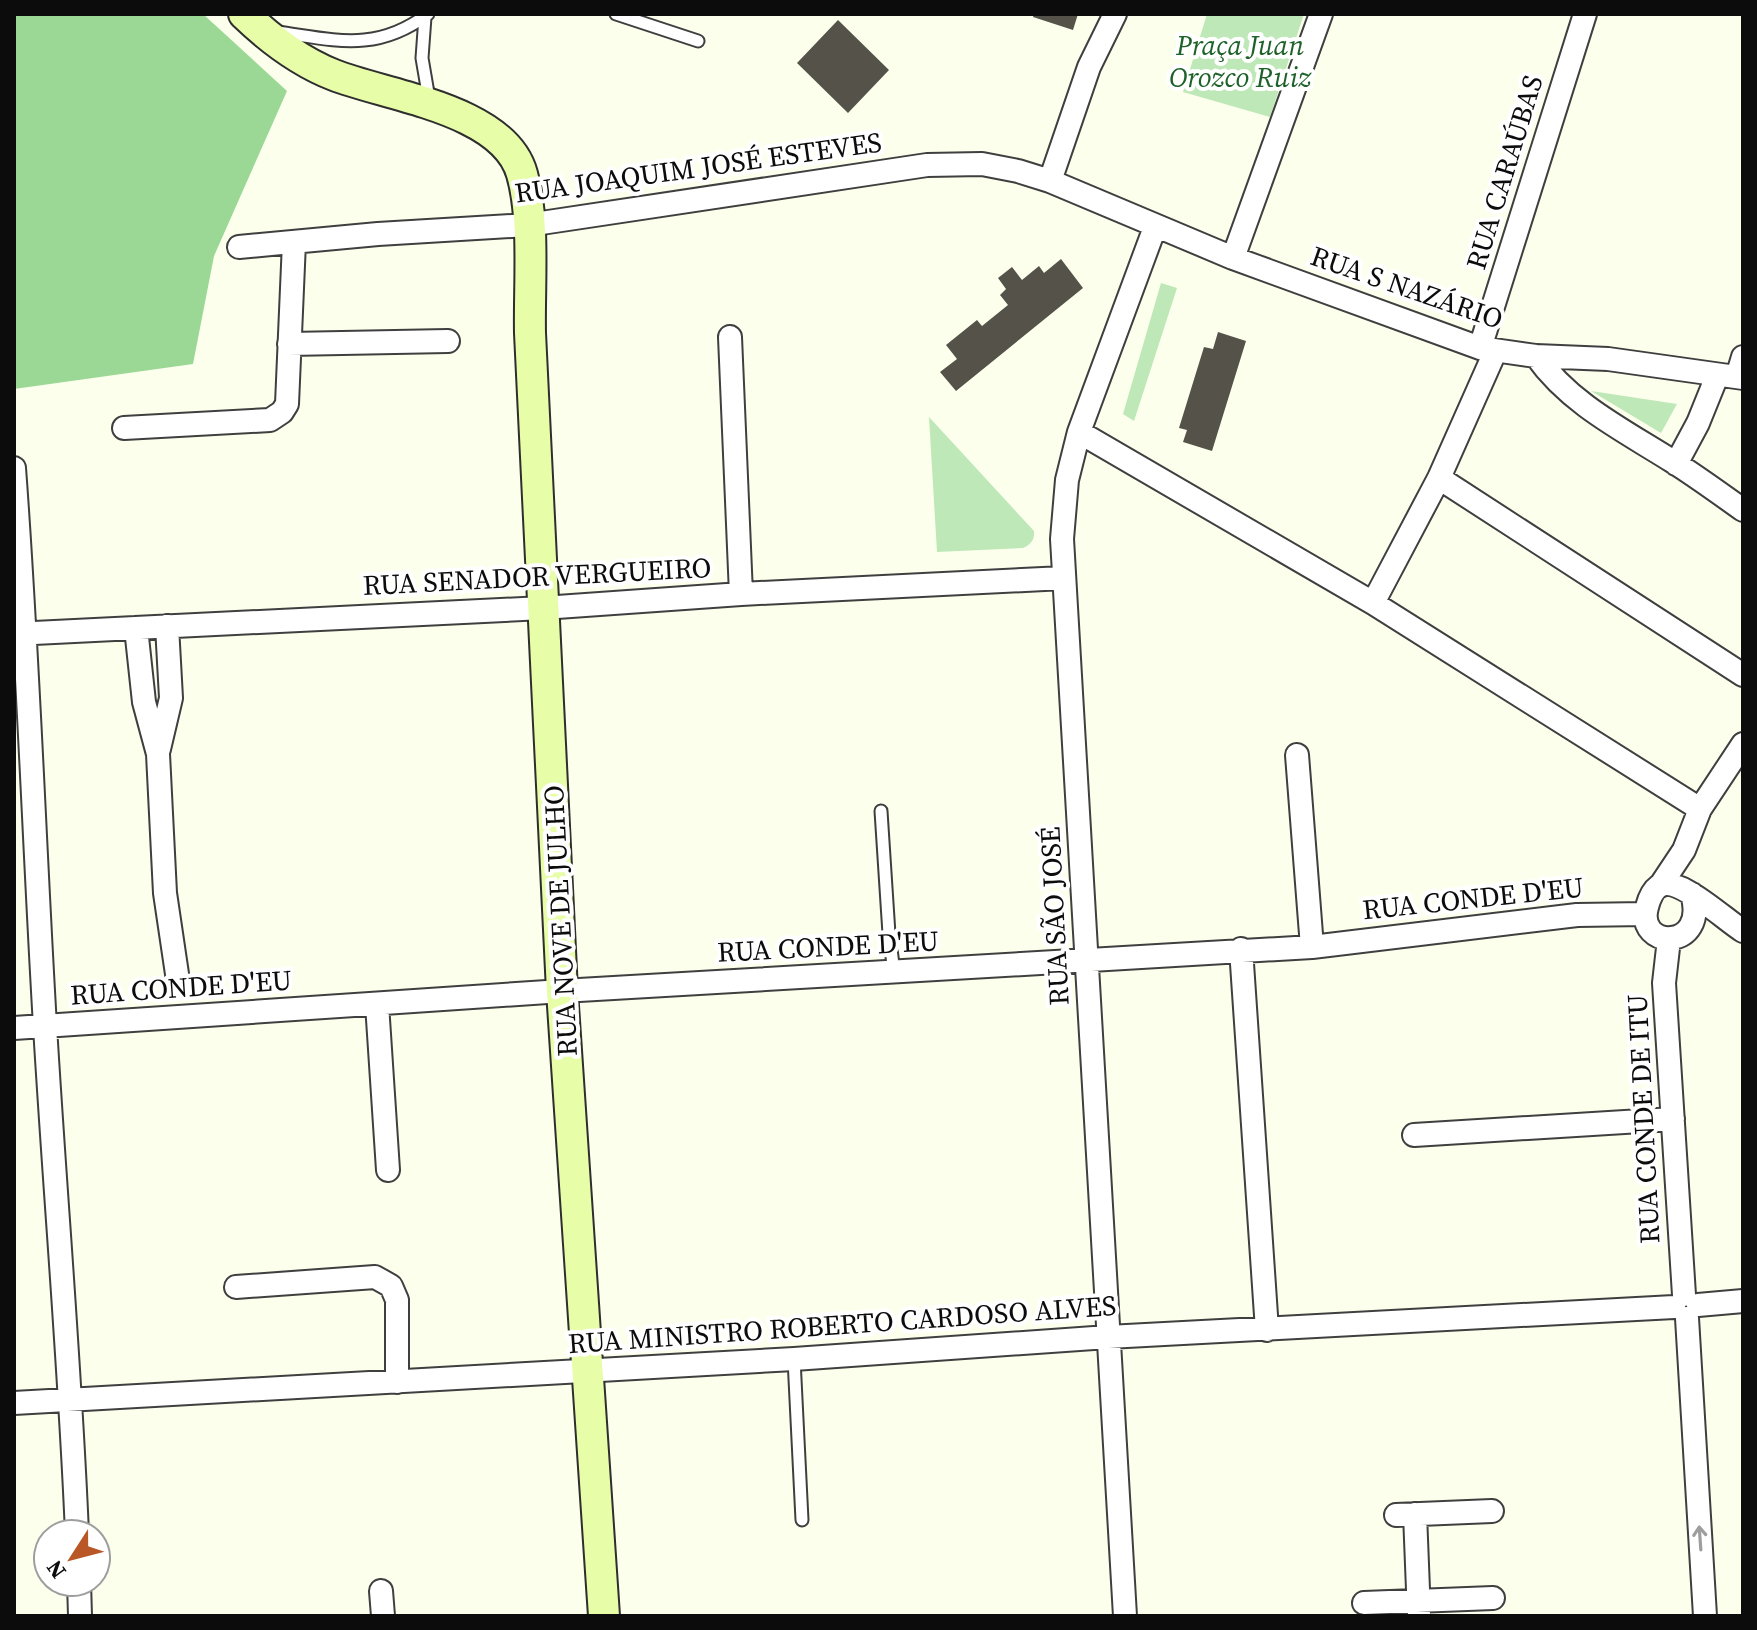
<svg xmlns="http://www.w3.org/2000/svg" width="1757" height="1630" font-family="'Source Serif 4',serif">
<rect width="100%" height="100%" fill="#fbffec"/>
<!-- green -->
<path fill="#bee8b7" d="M1207,14H1304L1270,117L1183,92Z
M1161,283L1177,288L1134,421L1123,414Z
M1591,391L1677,404L1661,433Z
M929,417L1034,531C1035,539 1031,545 1023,548L937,552Z"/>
<!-- forest -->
<path fill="#9bd896" d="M14,14H203L287,91L214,256L193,364L14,389Z"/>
<!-- building -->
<path fill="#555249" d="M1034,14H1078L1073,30L1033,17Z
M838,20L889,70L848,113L797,63Z
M1061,259L1083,288L956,391L940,372L957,359L946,345L977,320L982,326L1008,305L1000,295L1006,289L998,278L1012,267L1022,280L1039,266L1044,273Z
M1218,332L1246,341L1212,451L1183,442L1187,430L1179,428L1204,347L1213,349Z"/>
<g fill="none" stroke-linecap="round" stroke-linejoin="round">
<!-- lane casing -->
<g stroke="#3f3f3f" stroke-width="15">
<path id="lane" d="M616,14L698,41
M425,17L422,58L429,99
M277,32C336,40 376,53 428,14
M881,811L889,934L894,972
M794,1359L802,1520"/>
</g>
<!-- street casing -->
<g stroke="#3f3f3f" stroke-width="26">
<path id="street" d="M1050,181L1089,67L1115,14
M239,247L378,234L528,225L927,165L982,164L1018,171L1050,181L1233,258L1480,348L1536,356L1608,359L1743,378
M1233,258L1321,14
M730,337L741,594
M289,344L448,341
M1480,348L1585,14
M1536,356C1570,404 1623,430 1672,461C1696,476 1719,493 1743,510
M1737,377L1743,357
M124,428L270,420L282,412L287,404L294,242
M1079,432L1373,603L1700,809
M1676,464L1698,423L1717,376
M14,468C28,654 34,840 45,1026C55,1195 70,1364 77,1534
M1439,478L1743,675
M1373,603L1439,478L1495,352
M136,628L144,702L158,754L165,893L177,974
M14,634L543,608L741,594L1064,578
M159,749L171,698L167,626
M1297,755L1312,947
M1660,886L1684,850L1700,809L1743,744
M1692,894C1709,951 1635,950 1647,907C1649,899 1652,891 1659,886C1678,875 1725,920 1743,931
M1669,939L1664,983L1684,1295
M1241,949L1267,1330
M377,1004L388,1170
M14,1028L562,991L1312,947L1577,915L1645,914
M1414,1135L1673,1119
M236,1287L375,1277L391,1286L397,1300V1382
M1698,1305L1743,1301
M1687,1318L1705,1616
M14,1403L794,1359L1108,1337L1674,1307
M1415,1514L1419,1615
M1396,1515L1492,1511
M79,1582L80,1616
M381,1591L383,1616
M1364,1603L1493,1598
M1125,1616L1062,539L1067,480L1079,432L1155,227"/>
</g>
<!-- secondary casing -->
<g stroke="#2e2e2e" stroke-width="34">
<path id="secondary" d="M244,14C269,38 301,62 334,75C387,96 504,109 522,174C535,219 529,285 530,333L562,991L604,1616"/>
</g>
<!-- lane -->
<use href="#lane" stroke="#fff" stroke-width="11"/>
<!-- street -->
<use href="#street" stroke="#fff" stroke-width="22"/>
<!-- secondary -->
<use href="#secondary" stroke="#e7fda8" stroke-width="30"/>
</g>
<!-- one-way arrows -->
<defs><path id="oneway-shaft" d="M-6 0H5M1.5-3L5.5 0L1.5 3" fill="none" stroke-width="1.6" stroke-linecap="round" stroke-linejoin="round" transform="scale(2)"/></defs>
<use stroke="#9e9e9e" href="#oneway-shaft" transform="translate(1700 1538) rotate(-94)"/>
<g text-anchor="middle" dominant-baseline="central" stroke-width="8" stroke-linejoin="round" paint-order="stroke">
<!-- park labels -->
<g font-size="28" font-style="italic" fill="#1e622a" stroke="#fff">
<text x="1240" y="45">Praça Juan<tspan x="1240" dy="32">Orozco Ruiz</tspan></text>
</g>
<!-- street labels -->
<g font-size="28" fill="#0c0c0c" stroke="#fff">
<text transform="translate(698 167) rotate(-8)">RUA JOAQUIM JOSÉ ESTEVES</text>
<text transform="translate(1504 172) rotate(-73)">RUA CARAÚBAS</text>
<text transform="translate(1407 287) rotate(19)">RUA S NAZÁRIO</text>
<text transform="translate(537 576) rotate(-3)">RUA SENADOR VERGUEIRO</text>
<text transform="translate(1473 898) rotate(-6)">RUA CONDE D'EU</text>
<text transform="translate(1054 916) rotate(-93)">RUA SÃO JOSÉ</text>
<text transform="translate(560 921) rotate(-93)">RUA NOVE DE JULHO</text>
<text transform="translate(828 946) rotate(-3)">RUA CONDE D'EU</text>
<text transform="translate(181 987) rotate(-4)">RUA CONDE D'EU</text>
<text transform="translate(1643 1119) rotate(-93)">RUA CONDE DE ITU</text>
<text transform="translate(842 1324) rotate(-4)">RUA MINISTRO ROBERTO CARDOSO ALVES</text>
</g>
</g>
<!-- border -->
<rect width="1757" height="1630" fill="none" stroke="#0c0c0c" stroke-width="32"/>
<!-- north arrow -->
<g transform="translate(72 1558) rotate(234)"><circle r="38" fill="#ffffff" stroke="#9e9e9e" stroke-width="2"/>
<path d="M0-6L14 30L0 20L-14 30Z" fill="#b95727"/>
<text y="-12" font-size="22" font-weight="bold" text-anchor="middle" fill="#0c0c0c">N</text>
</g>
</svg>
